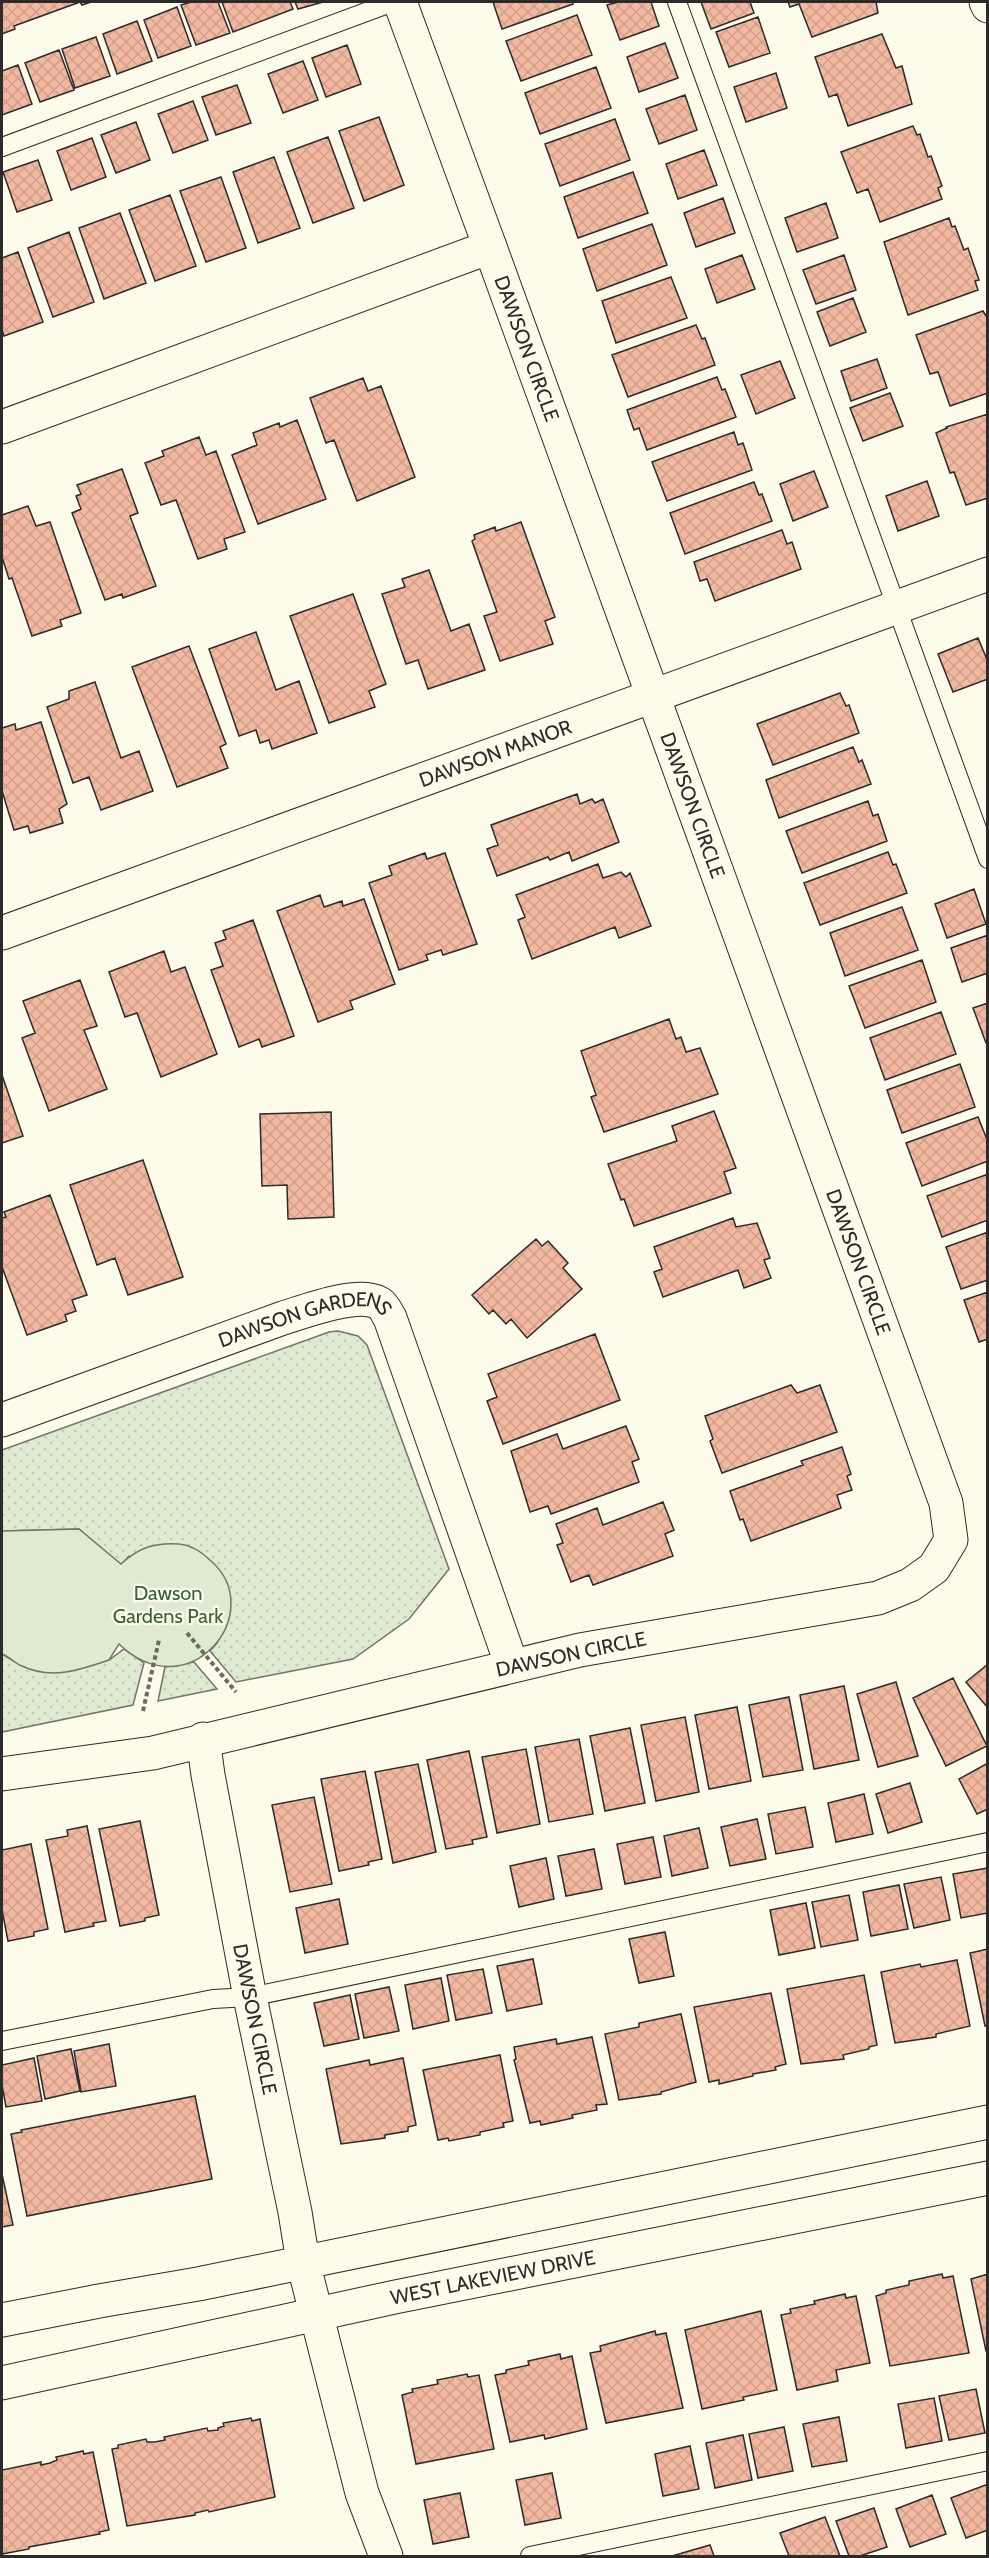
<svg xmlns="http://www.w3.org/2000/svg" width="989" height="2558" font-family="Cabin,sans-serif">
<defs>
<pattern id="grass-dots" width="8" height="8" patternUnits="userSpaceOnUse" patternTransform="scale(1.5)"><rect width="8" height="8" fill="#deebd1"/><path d="M2 2h.1M6 6h.1" fill="none" stroke="#bfcab4" stroke-width="1.8" stroke-linecap="round"/></pattern>
<pattern id="building-cross-hatch" width="8" height="8" patternUnits="userSpaceOnUse" patternTransform="scale(1.5)"><rect width="8" height="8" fill="#f2b8a0"/><path d="M0 0l8 8M0 8l8-8" fill="none" stroke="#d09e8a"/></pattern>
</defs>
<rect width="100%" height="100%" fill="#fdfbea"/>
<!-- grass -->
<path fill="url(#grass-dots)" stroke="#74746e" stroke-width="1.5" d="M338,1331L358,1336L367,1345L449,1569L409,1619L353,1659L236,1682L210,1651L217,1643L229,1618L129,1556L121,1565L79,1529L2,1531V1450L329,1332Z
M124,1649L144,1663L133,1705L2,1732V1654L20,1665L109,1660Z
M194,1662L217,1689L158,1701L165,1667Z"/>
<!-- green -->
<path fill="#deebd1" stroke="#74746e" stroke-width="1.5" d="M79,1529L121,1564C138,1548 155,1542 179,1544C191,1545 203,1553 211,1561C269,1612 189,1711 119,1644L109,1660C80,1670 51,1680 22,1666C14,1663 9,1656 2,1654V1531Z"/>
<!-- building -->
<path fill="url(#building-cross-hatch)" stroke="#2b2b2b" stroke-width="1.5" d="M2,2H91L82,5L80,2L14,26L15,29L2,34Z
M191,2H218L230,33L196,45L181,5Z
M222,2H290L293,9L233,32Z
M295,2H323L298,9Z
M493,2H572L573,4L502,29Z
M618,2H651L659,26L620,40L607,5Z
M701,2H750L754,13L711,29Z
M788,2H876L878,13L812,37L799,4L790,7Z
M177,7L191,46L158,58L144,20Z
M577,15L592,55L521,81L506,41Z
M758,17L770,53L729,67L716,32Z
M137,21L152,61L117,74L103,34Z
M882,34L896,68L902,66L912,104L848,126L837,94L829,97L815,57Z
M96,37L110,76L75,88L62,49Z
M665,43L678,78L639,92L627,57Z
M347,45L361,84L326,97L312,58Z
M59,50L74,90L40,102L25,63Z
M303,61L318,100L283,113L268,74Z
M18,65L32,104L2,115V71Z
M596,67L611,108L540,134L525,93Z
M776,73L787,108L746,122L734,87Z
M237,85L251,123L216,135L202,97Z
M685,95L697,130L659,144L646,109Z
M193,101L208,140L173,153L158,114Z
M379,117L404,185L364,201L339,131Z
M615,119L630,160L560,186L545,144Z
M136,122L150,160L116,173L101,135Z
M913,126L917,135L920,134L928,157L931,156L942,186L938,188L942,199L880,222L868,189L857,193L841,152Z
M328,137L354,208L313,223L287,152Z
M92,138L106,177L71,190L57,151Z
M704,150L717,185L678,199L666,164Z
M274,157L300,228L258,243L233,172Z
M38,160L52,200L17,212L3,172Z
M633,172L648,213L578,238L564,197Z
M221,177L246,248L206,262L180,191Z
M170,195L196,266L155,281L129,210Z
M723,198L735,233L696,247L684,213Z
M826,203L838,238L797,252L785,218Z
M120,213L146,283L104,299L79,228Z
M949,218L952,227L955,226L964,250L968,248L979,280L975,281L978,290L908,315L884,242Z
M652,224L667,265L597,291L583,249Z
M69,232L94,302L53,317L28,248Z
M18,252L43,322L4,336L2,330V258Z
M742,255L755,289L717,303L705,269Z
M844,255L856,290L816,304L803,270Z
M671,277L687,318L616,343L602,301Z
M853,298L866,332L830,346L817,312Z
M983,311L988,319V393L950,406L938,372L930,374L916,335Z
M696,325L702,339L705,338L715,365L628,397L612,355Z
M877,359L887,388L851,401L841,371Z
M780,361L795,398L756,414L741,375Z
M717,377L722,390L725,389L736,417L647,450L639,428L634,430L627,410Z
M363,378L368,391L381,386L415,477L357,501L334,440L326,443L310,398Z
M890,393L903,426L863,441L850,408Z
M988,414V498L966,505L954,472L950,473L936,433L947,428L946,427Z
M297,420L326,499L258,524L232,455L257,445L253,433L279,423L280,427Z
M734,432L738,445L743,443L752,470L667,501L652,462Z
M199,437L206,455L216,451L245,532L224,539L227,549L198,559L176,500L161,505L145,463L164,456L162,451Z
M122,469L138,513L130,516L156,586L123,598L122,594L105,600L72,513L81,509L76,496L81,494L77,485Z
M814,471L828,507L793,521L780,484Z
M927,481L939,516L898,531L886,496Z
M754,482L759,495L762,494L772,521L685,554L670,513Z
M28,506L36,526L50,522L81,613L60,620L62,626L32,636L12,578L9,579L2,557V515Z
M521,522L555,617L545,621L553,644L500,661L484,616L497,612L472,541L475,539L474,535L495,527L496,531Z
M782,530L787,544L792,542L801,569L715,601L707,579L700,581L694,562Z
M429,570L451,631L469,624L485,670L428,689L418,660L406,664L382,594L405,587L402,579Z
M353,594L386,684L369,691L375,707L329,723L290,616Z
M256,632L276,690L299,681L317,733L272,749L269,740L260,743L256,730L239,736L209,649Z
M978,638L988,662V679L953,692L938,654Z
M189,646L226,744L220,747L228,768L177,787L132,667Z
M95,682L121,758L139,751L153,791L101,810L89,777L73,783L47,707L69,699V691Z
M840,693L846,706L849,705L859,733L773,765L757,724Z
M41,722L67,804L59,809L63,823L30,833L28,826L14,830L2,791V728L15,724L16,730Z
M853,747L859,762L862,760L871,784L779,818L766,780Z
M577,794L580,804L592,799L595,803L603,799L619,842L572,861L569,852L550,860L548,857L497,876L487,849L498,845L491,825Z
M868,801L873,816L878,814L887,841L802,873L786,831Z
M888,852L893,865L896,864L907,893L820,925L804,883Z
M425,853L427,859L445,853L477,944L443,955L441,950L426,955L428,960L399,970L369,883L392,875L389,866Z
M598,864L603,878L621,872L626,877L630,873L651,926L619,938L615,927L532,959L518,920L525,917L516,895Z
M974,889L986,924L947,938L935,904Z
M320,895L324,907L342,901L343,906L364,899L395,984L350,1001L353,1009L318,1022L277,911Z
M902,907L918,950L845,976L830,933Z
M253,920L294,1036L262,1047L259,1039L239,1047L211,970L223,966L215,943L226,939L223,931Z
M988,935V973L962,982L951,948Z
M164,951L171,972L185,967L217,1054L161,1077L137,1013L125,1017L109,972Z
M922,960L936,1002L865,1028L849,986Z
M80,980L97,1026L84,1030L107,1089L49,1111L22,1038L35,1033L23,1001Z
M988,1003V1042L986,1043L973,1008Z
M941,1012L956,1054L885,1080L870,1038Z
M669,1019L676,1039L681,1037L686,1052L700,1048L718,1094L604,1132L591,1097L596,1095L581,1051Z
M960,1064L975,1107L902,1133L887,1090Z
M2,1075L23,1136L2,1143Z
M714,1111L736,1168L724,1172L731,1193L634,1226L624,1199L621,1200L608,1164L677,1141L672,1126Z
M331,1112L334,1217L288,1219L287,1185L262,1186L260,1114Z
M978,1117L988,1142V1161L922,1186L906,1143Z
M143,1160L183,1277L128,1295L115,1258L97,1265L70,1185Z
M988,1174V1220L942,1237L927,1196Z
M50,1195L87,1295L72,1300L76,1311L65,1315L67,1321L27,1335L2,1267V1218L6,1217L4,1212Z
M733,1218L736,1227L757,1223L770,1258L764,1260L771,1278L744,1288L738,1270L663,1297L654,1272L662,1269L654,1247Z
M988,1232V1280L961,1289L946,1247Z
M536,1239L542,1246L548,1241L568,1263L563,1268L582,1289L527,1338L511,1319L506,1324L493,1310L489,1314L472,1295Z
M988,1292V1339L979,1342L964,1300Z
M595,1334L620,1400L503,1444L487,1401L497,1397L488,1374Z
M791,1385L797,1393L820,1385L837,1432L722,1473L710,1441L713,1439L705,1416Z
M626,1426L639,1459L632,1462L639,1482L551,1514L548,1506L530,1512L511,1451L557,1434L563,1449Z
M842,1447L851,1474L847,1476L852,1490L837,1495L841,1508L751,1541L743,1519L740,1520L730,1491L803,1465L801,1461Z
M663,1502L674,1530L665,1534L673,1556L593,1585L589,1575L571,1582L557,1545L563,1543L556,1524L597,1508L603,1525Z
M988,1664V1708L966,1682Z
M953,1678L987,1746L946,1766L913,1698Z
M896,1682L918,1756L878,1767L857,1694Z
M844,1686L859,1760L814,1769L800,1695Z
M789,1697L803,1770L763,1777L749,1705Z
M737,1707L751,1781L709,1789L695,1715Z
M685,1717L699,1792L656,1801L641,1725Z
M630,1728L645,1803L605,1811L590,1736Z
M579,1739L593,1814L549,1822L535,1747Z
M526,1749L540,1824L497,1833L482,1757Z
M469,1751L487,1837L472,1840L473,1844L446,1849L427,1760Z
M988,1763V1809L977,1814L959,1779Z
M418,1764L436,1852L393,1863L375,1772Z
M365,1771L382,1859L368,1862L369,1865L339,1871L321,1779Z
M910,1783L922,1822L888,1833L876,1794Z
M864,1794L873,1834L836,1842L828,1803Z
M314,1797L332,1884L290,1892L272,1805Z
M805,1807L813,1847L776,1854L768,1814Z
M757,1819L766,1859L730,1866L721,1827Z
M140,1821L159,1915L145,1918V1921L120,1926L99,1829Z
M87,1826L106,1921L93,1923L94,1926L65,1932L46,1840L68,1836L67,1830Z
M699,1828L708,1868L672,1876L664,1836Z
M653,1837L661,1877L625,1884L617,1844Z
M31,1844L48,1929L34,1932V1936L8,1941L2,1910V1850Z
M594,1849L602,1889L566,1896L558,1856Z
M546,1858L554,1899L519,1907L510,1866Z
M988,1868V1913L961,1918L953,1874Z
M941,1877L950,1920L914,1928L904,1884Z
M899,1885L908,1929L871,1936L863,1892Z
M849,1895L858,1940L821,1947L812,1902Z
M339,1899L348,1944L305,1953L296,1908Z
M806,1903L815,1948L779,1955L770,1910Z
M665,1932L674,1976L639,1983L629,1939Z
M988,1949V2026H985L970,1953Z
M533,1959L542,2004L507,2011L497,1966Z
M957,1960L970,2026L936,2034V2037L895,2043L881,1972L920,1964L921,1967Z
M483,1969L492,2013L456,2020L447,1975Z
M864,1975L877,2045L869,2047V2049L843,2055L844,2059L801,2064L787,1989Z
M441,1978L449,2021L413,2029L405,1985Z
M389,1987L399,2031L364,2038L355,1994Z
M771,1993L786,2064L775,2067L776,2070L753,2074V2076L719,2084V2080L709,2082L694,2007Z
M350,1995L359,2039L324,2046L314,2003Z
M681,2014L696,2082L661,2092V2094L619,2100L605,2034L639,2027V2023Z
M592,2037L607,2104L596,2105L597,2110L572,2115L573,2118L541,2125L540,2121L530,2123L514,2060L516,2059L514,2047L556,2039L557,2044Z
M109,2044L116,2086L81,2092L74,2051Z
M71,2049L80,2091L45,2099L37,2056Z
M500,2055L513,2121L503,2123L504,2127L480,2132V2135L449,2141L448,2138L438,2140L423,2070Z
M34,2058L42,2101L6,2107L2,2085V2065Z
M403,2058L416,2125L408,2127V2131L385,2135V2138L341,2144L326,2069L369,2060L370,2065Z
M195,2096L212,2179L27,2216L11,2134L22,2132L21,2130Z
M2,2174L13,2225L2,2227Z
M942,2274L943,2278L953,2276L969,2353L890,2366L876,2296L886,2293V2290L909,2285V2281Z
M988,2274V2351H986L971,2279Z
M845,2294L846,2298L856,2296L870,2363L836,2370L838,2381L797,2390L781,2315L791,2313L790,2309L815,2304L814,2301Z
M761,2311L777,2390L743,2397L744,2400L702,2409L685,2330Z
M655,2331L656,2335L666,2333L683,2408L606,2423L590,2353L601,2351L600,2346Z
M560,2354L561,2359L572,2356L587,2429L545,2439L544,2435L510,2442L495,2375L506,2373V2370L529,2365L528,2361Z
M467,2374L468,2377L479,2375L494,2449L416,2464L402,2395L413,2392L412,2389L438,2384L437,2380Z
M976,2389L985,2433L949,2440L939,2396Z
M934,2398L942,2441L906,2448L898,2404Z
M839,2417L847,2461L812,2467L803,2424Z
M251,2418L252,2421L260,2419L275,2497L209,2512L208,2510L195,2513V2515L127,2526L112,2449L118,2448V2445L146,2439L147,2442H155L165,2440L164,2437L207,2428L208,2431L218,2430V2428L224,2426L223,2423Z
M784,2427L793,2471L758,2478L749,2434Z
M743,2435L752,2480L715,2488L706,2443Z
M690,2446L699,2489L663,2496L655,2454Z
M83,2451L84,2454L93,2452L109,2530L99,2532L100,2534L29,2547V2549L2,2554V2470L41,2462V2465L50,2463L57,2460L56,2457Z
M552,2473L561,2518L525,2525L516,2480Z
M988,2484V2530L966,2538L951,2498Z
M460,2493L469,2537L433,2544L424,2500Z
M932,2495L946,2534L910,2547L896,2509Z
M874,2508L887,2547L860,2556H849L836,2521Z
M825,2517L840,2556H789L780,2533Z
M710,2545L714,2556H672Z"/>
<g fill="none" stroke-linecap="round" stroke-linejoin="round">
<!-- lane casing -->
<g stroke="#2b2b2b" stroke-width="20">
<path id="lane" d="M677,2L988,859
M2,147L393,2
M2,2041L213,1999L250,1997L988,1842
M530,2556L988,2461"/>
</g>
<!-- street casing -->
<g stroke="#2b2b2b" stroke-width="35">
<g id="street">
<path d="M400,2L490,247"/>
<path id="s1" d="M2,427L490,247L946,1503L951,1540L934,1568L910,1585L878,1598L580,1650L153,1753L2,1774"/>
<path id="s2" d="M2,933L988,574"/>
<path id="s3" d="M2,1420L283,1318C306,1311 357,1291 379,1303C384,1306 387,1313 390,1318L512,1666"/>
<path id="s4" d="M203,1739L208,1775L250,1997L295,2212L303,2262L362,2493L386,2556"/>
</g>
</g>
<!-- secondary casing -->
<g stroke="#2b2b2b" stroke-width="35">
<g id="secondary">
<path d="M986,2L988,6"/>
<path d="M2,2320L99,2301L198,2284L988,2122"/>
<path id="s5" d="M2,2383L395,2297L988,2178"/>
</g>
</g>
<!-- path -->
<path stroke="#6a6964" stroke-width="4" stroke-dasharray="4.5 3" stroke-linecap="butt" d="M187,1633L236,1692
M143,1711L159,1640"/>
<!-- lane -->
<use href="#lane" stroke="#fdfbea" stroke-width="18"/>
<!-- street -->
<use href="#street" stroke="#fdfbea" stroke-width="33"/>
<!-- secondary -->
<use href="#secondary" stroke="#fdfbea" stroke-width="33"/>
</g>
<g text-anchor="middle" dominant-baseline="central" stroke-width="4.5" stroke-linejoin="round" paint-order="stroke">
<!-- street labels -->
<g font-size="20" fill="#2b2b2b" stroke="#fdfbea">
<text stroke="none"><textPath href="#s1" startOffset="628">DAWSON CIRCLE</textPath></text>
<text stroke="none"><textPath href="#s2" startOffset="525">DAWSON MANOR</textPath></text>
<text stroke="none"><textPath href="#s1" startOffset="1114">DAWSON CIRCLE</textPath></text>
<text stroke="none"><textPath href="#s1" startOffset="1600">DAWSON CIRCLE</textPath></text>
<text stroke="none"><textPath href="#s3" startOffset="321">DAWSON GARDENS</textPath></text>
<text transform="translate(571 1654) rotate(-12)">DAWSON CIRCLE</text>
<text stroke="none"><textPath href="#s4" startOffset="285">DAWSON CIRCLE</textPath></text>
<text stroke="none"><textPath href="#s5" startOffset="502">WEST LAKEVIEW DRIVE</textPath></text>
</g>
<!-- park labels -->
<g font-size="20" fill="#34623c" stroke="#fdfbea">
<text x="168" y="1593">Dawson<tspan x="168" dy="23">Gardens Park</tspan></text>
</g>
</g>
<!-- border -->
<rect width="989" height="2558" fill="none" stroke="#2b2b2b" stroke-width="6"/>
</svg>
